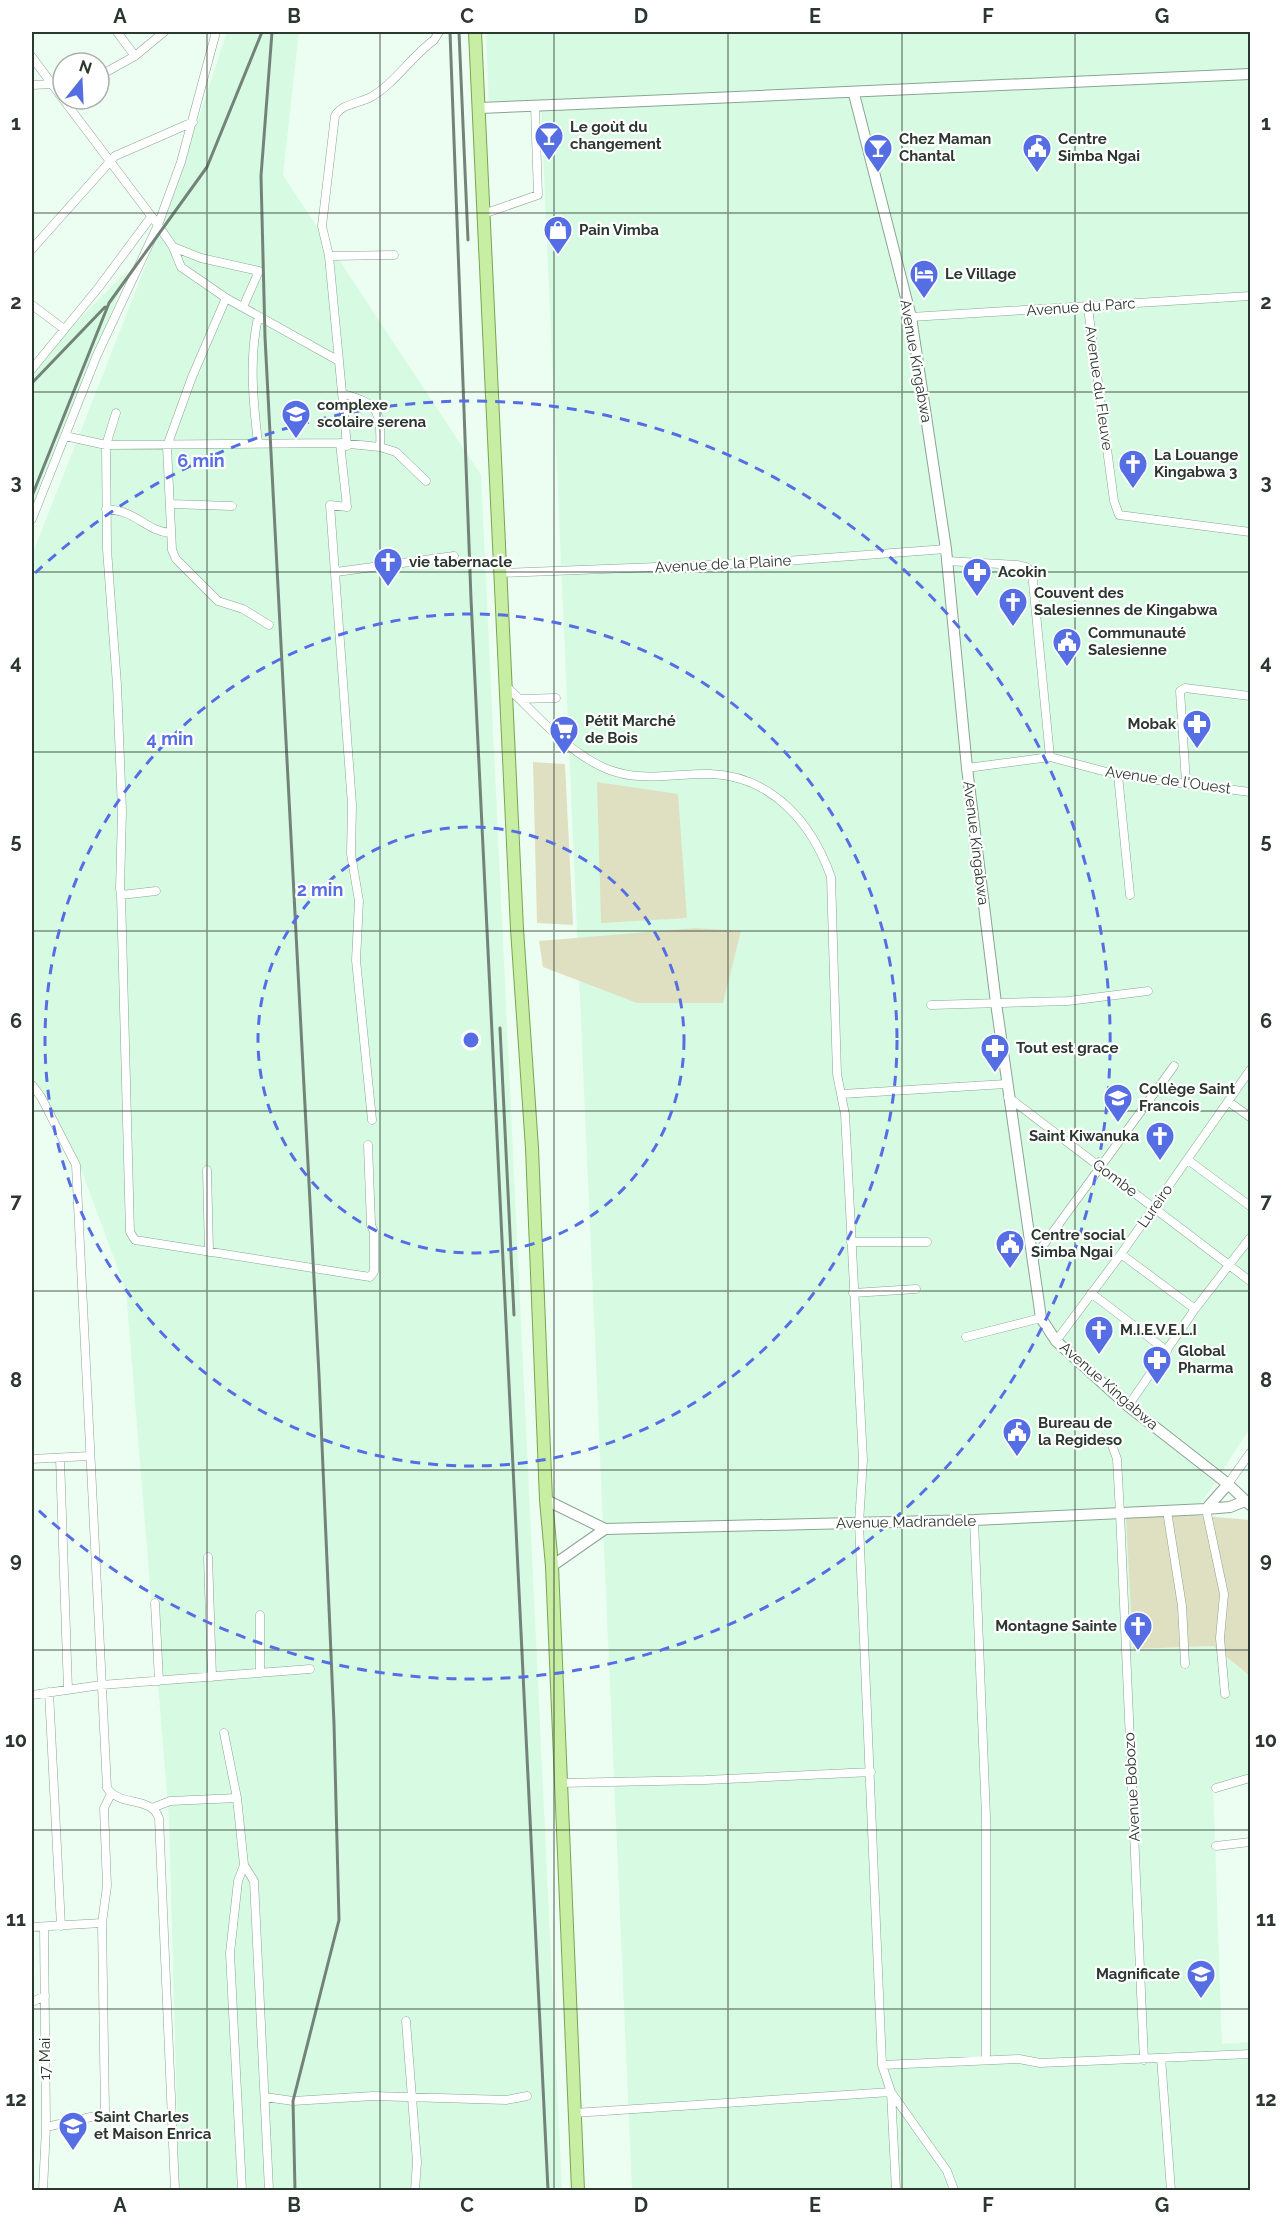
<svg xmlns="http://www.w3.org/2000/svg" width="1282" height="2222" font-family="Raleway,sans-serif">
<rect width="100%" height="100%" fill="#ecfef1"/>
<!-- built -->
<path fill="#d7fbe2" d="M227,32H299L283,175L481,475L562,2190H179L169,1820L126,1291L79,1164L32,1082V555L172,198Z
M486,32H1250V1428L1194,1515L1133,1649L1213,1646L1250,1676V1775L1213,1784L1222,2044L1250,2042V2190H632L541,106L489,108Z
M128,270L32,517V367Z"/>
<!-- green -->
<path fill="#dfe0c1" d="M533,762L565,764L573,925L537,923Z
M597,782L678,794L687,918L601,923Z
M696,928L741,931L723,1003H637L543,967L539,941Z
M1194,1515L1250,1520V1676L1213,1646L1133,1649L1126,1517Z"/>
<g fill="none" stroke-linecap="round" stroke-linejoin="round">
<!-- minor casing -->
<g stroke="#8aa592" stroke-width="9">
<path id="minor" d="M117,32L135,56
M32,57L63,99
M99,76L135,56L164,32
M32,85L53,84
M63,99L158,225L173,247L181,267L226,298L192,377L167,446L172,550L176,559L218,601L243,609L269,625
M486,213L538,195L535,106
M173,247L201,258L259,271L243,307
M32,249L115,156L193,122
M329,256L322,226L335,116C341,104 360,103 371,97C394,84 412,56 434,40L439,32
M226,298L339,361L347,446
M32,305L64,329
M1088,308L1114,501L1119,515L1250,532
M258,317C249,359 253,400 258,443
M911,317L1250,296
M339,361L329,256L394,255
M32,369L99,287L151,217
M343,394C378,403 382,412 380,447
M116,413L106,445L107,549L117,685L122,811L120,889L121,895L156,891
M65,436L106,445L340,443L380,447L396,452L426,481
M340,443L347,507L330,505L352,805L351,854L359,901L356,960L372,1120
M170,504L232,506
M106,509C138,511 145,531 171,533
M32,519L97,355L158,225L181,162L216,32
M947,561L1017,565L1026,567L1032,572L1050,757
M336,572L454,556
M500,573L760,563L946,549
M508,688C538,716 568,753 607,769C642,783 674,773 710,774C772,776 812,823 831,877L837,1074L845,1114L863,1460L859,1523L882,2065L891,2092L896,2190
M520,699L556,698
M967,768L1050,757L1118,775L1250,792
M1118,775L1130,895
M1186,783L1180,691L1185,688L1250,696
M121,895L130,1232L135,1240L370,1277L374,1272V1232L371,1225L368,1145
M931,1005L1068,1001L1148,991
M32,1085L41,1097L76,1165L107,1788C120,1807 151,1796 159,1818L175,2190
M842,1094L1006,1084
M1008,1097L1250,1281
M1229,1102L1250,1117
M1188,1160L1250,1206
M207,1170L209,1252
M851,1242H927
M1121,1254L1195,1309
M1034,1258L1174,1066
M853,1293L916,1289
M1091,1293L1167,1351
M966,1337L1041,1318
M1056,1341L1121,1254L1250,1070
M1128,1406L1195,1309L1250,1238
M1111,1442L1117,1459L1120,1513L1144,2060
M60,1458L68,1690
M32,1459L89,1456
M1228,1484L1250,1453
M1206,1509L1224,1594L1220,1638L1225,1694
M1167,1511L1182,1606L1185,1664
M974,1520L986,1817V2059
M208,1557L212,1677
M155,1603L159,1681
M260,1615V1673
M49,1692L61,1926
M32,1695L101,1685L310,1669
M224,1733L237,1798
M561,1783L705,1780L871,1772
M1216,1788L1250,1778
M152,1808L170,1801L237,1798L244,1865L254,1881L269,2190
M1216,1846L1250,1842
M102,1923L107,1886L104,1808L111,1794
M32,1927L102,1923L105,2112L100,2115L46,2127
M32,2002L45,1996
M406,2021L417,2162L415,2190
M1161,2058L1171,2190
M882,2065L1019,2059L1040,2063L1250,2054
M265,2097L293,2101L373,2096L506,2100L527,2096
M574,2113L891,2092L947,2171L954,2190
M43,2190L46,2127L44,1927
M242,2190L230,1953L238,1881L244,1865"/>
</g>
<!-- tertiary casing -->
<g stroke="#8aa592" stroke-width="12">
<path id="tertiary" d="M854,94L911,317L946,549L967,768L996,1003L1041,1318L1056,1341L1128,1406L1228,1484L1250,1505
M480,108C737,98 994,84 1250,74
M546,1500L605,1529L974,1520L1206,1509L1230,1507L1245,1501
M1206,1509L1228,1484
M552,1566L605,1529"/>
</g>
<!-- primary casing -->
<g stroke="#78a651" stroke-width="14">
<path id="primary" d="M475,32L517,929L532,1148L546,1500L552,1566L578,2190"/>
</g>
<!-- minor -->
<use href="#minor" stroke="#fff" stroke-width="8"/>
<!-- tertiary -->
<use href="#tertiary" stroke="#fff" stroke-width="10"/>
<!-- primary -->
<use href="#primary" stroke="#c7eea2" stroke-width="12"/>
<!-- rail -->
<path stroke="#748379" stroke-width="3" d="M272,32L261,176L265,337L319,1375L334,1724L339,1920L293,2101L295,2190
M450,32L471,599L548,2190
M459,32L468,240
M32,383L105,307
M32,496L109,303L207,167L262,32
M500,1028L514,1315"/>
</g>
<!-- grid -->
<path fill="none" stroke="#2b372f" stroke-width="1.5" stroke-opacity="0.55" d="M207,32V2190M380,32V2190M554,32V2190M728,32V2190M902,32V2190M1075,32V2190M32,213H1250M32,392H1250M32,572H1250M32,752H1250M32,931H1250M32,1111H1250M32,1291H1250M32,1470H1250M32,1650H1250M32,1830H1250M32,2009H1250"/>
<!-- distance rings -->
<g fill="none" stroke="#566ee4" stroke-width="3" stroke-dasharray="10 8">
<circle cx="471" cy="1040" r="213"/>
<circle cx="471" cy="1040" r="426"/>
<path d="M35 573A639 639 0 1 1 35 1507"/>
</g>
<!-- icons -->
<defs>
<g id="bar-pin" transform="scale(1.5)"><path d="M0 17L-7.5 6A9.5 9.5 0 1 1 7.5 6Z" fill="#566ee4" stroke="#fff"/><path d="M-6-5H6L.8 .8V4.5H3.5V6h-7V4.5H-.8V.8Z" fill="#fff"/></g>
<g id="civic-pin" transform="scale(1.5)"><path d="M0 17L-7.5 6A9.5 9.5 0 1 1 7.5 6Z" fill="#566ee4" stroke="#fff"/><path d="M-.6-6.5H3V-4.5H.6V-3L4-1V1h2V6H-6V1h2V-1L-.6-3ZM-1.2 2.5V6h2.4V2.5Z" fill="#fff"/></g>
<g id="shop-pin" transform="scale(1.5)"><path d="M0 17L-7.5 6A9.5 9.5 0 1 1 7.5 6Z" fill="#566ee4" stroke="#fff"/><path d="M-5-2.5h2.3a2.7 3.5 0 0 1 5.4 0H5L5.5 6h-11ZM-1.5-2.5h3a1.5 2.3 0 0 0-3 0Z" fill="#fff"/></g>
<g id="hotel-pin" transform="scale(1.5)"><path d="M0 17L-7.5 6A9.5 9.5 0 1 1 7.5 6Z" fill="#566ee4" stroke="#fff"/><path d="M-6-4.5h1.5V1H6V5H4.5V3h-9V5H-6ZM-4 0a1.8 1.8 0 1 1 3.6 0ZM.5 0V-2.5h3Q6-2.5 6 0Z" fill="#fff"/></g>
<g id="school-pin" transform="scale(1.5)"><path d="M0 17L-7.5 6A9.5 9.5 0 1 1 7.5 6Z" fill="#566ee4" stroke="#fff"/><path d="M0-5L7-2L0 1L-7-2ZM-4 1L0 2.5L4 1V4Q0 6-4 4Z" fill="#fff"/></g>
<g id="church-pin" transform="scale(1.5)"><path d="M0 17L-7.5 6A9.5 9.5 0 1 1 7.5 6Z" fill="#566ee4" stroke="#fff"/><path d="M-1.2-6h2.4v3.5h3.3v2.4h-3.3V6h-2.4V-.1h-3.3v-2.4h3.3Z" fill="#fff"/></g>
<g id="pharmacy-pin" transform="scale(1.5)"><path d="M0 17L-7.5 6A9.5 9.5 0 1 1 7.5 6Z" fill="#566ee4" stroke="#fff"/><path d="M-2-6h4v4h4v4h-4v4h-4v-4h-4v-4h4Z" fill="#fff"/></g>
<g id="supermarket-pin" transform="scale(1.5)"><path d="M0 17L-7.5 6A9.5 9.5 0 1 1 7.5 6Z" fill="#566ee4" stroke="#fff"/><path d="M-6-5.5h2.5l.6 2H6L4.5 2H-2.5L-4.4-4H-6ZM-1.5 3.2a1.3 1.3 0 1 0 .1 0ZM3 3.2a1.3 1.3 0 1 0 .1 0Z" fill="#fff"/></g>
</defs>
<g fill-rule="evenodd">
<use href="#bar-pin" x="549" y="136"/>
<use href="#bar-pin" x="878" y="148"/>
<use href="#civic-pin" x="1037" y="148"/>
<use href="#shop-pin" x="558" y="230"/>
<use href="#hotel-pin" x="924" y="274"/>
<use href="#school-pin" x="296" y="414"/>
<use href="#church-pin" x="1133" y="464"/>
<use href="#church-pin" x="388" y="562"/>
<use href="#pharmacy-pin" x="977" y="572"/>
<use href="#church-pin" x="1013" y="602"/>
<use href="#civic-pin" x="1067" y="642"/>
<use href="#pharmacy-pin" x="1197" y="724"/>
<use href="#supermarket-pin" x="564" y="730"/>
<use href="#pharmacy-pin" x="995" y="1048"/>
<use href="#school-pin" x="1118" y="1098"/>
<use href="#church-pin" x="1160" y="1136"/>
<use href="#civic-pin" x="1010" y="1244"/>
<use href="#church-pin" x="1099" y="1330"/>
<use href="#pharmacy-pin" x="1157" y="1360"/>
<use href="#civic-pin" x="1017" y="1432"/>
<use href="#church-pin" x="1138" y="1626"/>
<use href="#school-pin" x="1201" y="1974"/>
<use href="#school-pin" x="73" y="2126"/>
</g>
<g text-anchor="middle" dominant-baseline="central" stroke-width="4.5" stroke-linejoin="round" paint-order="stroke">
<!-- poi labels -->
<g font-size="15" font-weight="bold" fill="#2b372f" stroke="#fff" text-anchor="start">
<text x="570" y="127">Le goùt du<tspan x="570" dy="17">changement</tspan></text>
<text x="899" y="139">Chez Maman<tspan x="899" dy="17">Chantal</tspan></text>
<text x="1058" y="139">Centre<tspan x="1058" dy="17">Simba Ngai</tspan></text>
<text x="579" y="230">Pain Vimba</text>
<text x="945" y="274">Le Village</text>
<text x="317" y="405">complexe<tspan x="317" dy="17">scolaire serena</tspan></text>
<text x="1154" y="455">La Louange<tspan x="1154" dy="17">Kingabwa 3</tspan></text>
<text x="409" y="562">vie tabernacle</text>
<text x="998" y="572">Acokin</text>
<text x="1034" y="593">Couvent des<tspan x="1034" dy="17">Salesiennes de Kingabwa</tspan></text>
<text x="1088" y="633">Communauté<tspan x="1088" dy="17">Salesienne</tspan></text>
<text x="585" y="721">Pétit Marché<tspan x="585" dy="17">de Bois</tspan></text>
<text x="1176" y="724" text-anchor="end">Mobak</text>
<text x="1016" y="1048">Tout est grace</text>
<text x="1139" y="1089">Collège Saint<tspan x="1139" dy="17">Francois</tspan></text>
<text x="1139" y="1136" text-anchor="end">Saint Kiwanuka</text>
<text x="1031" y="1235">Centre social<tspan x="1031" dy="17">Simba Ngai</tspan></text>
<text x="1120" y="1330">M.I.E.V.E.L.I</text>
<text x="1178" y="1351">Global<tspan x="1178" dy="17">Pharma</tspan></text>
<text x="1038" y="1423">Bureau de<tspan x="1038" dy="17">la Regideso</tspan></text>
<text x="1117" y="1626" text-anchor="end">Montagne Sainte</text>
<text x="1180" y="1974" text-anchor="end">Magnificate</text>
<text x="94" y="2117">Saint Charles<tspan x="94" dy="17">et Maison Enrica</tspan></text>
</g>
<!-- street labels -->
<g font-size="15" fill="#2b372f" stroke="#fff">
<text transform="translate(1081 307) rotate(-4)">Avenue du Parc</text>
<text transform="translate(916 361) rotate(80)">Avenue Kingabwa</text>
<text transform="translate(1099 388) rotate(82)">Avenue du Fleuve</text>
<text transform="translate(723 564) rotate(-3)">Avenue de la Plaine</text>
<text transform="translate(1168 780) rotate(8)">Avenue de l'Ouest</text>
<text transform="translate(976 843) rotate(83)">Avenue Kingabwa</text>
<text transform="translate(1115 1178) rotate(37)">Gombe</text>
<text transform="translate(1155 1206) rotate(-55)">Lureiro</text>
<text transform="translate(1109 1386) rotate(41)">Avenue Kingabwa</text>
<text transform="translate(906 1522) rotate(-1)">Avenue Madrandele</text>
<text transform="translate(1132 1787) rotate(-93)">Avenue Bobozo</text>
<text transform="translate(45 2059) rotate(-90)">17 Mai</text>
</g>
</g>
<circle cx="471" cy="1040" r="9" fill="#566ee4" stroke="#fff" stroke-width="3"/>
<g font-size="18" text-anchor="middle" font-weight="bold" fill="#566ee4" stroke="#fff" stroke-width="4.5" stroke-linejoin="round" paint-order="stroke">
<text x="201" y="467">6 min</text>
<text x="170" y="745">4 min</text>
<text x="320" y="896">2 min</text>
</g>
<!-- border -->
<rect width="1282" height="2222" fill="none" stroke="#ffffff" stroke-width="66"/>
<!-- north arrow -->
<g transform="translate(81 81) rotate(18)"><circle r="28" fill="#ffffff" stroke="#aaafac" stroke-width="1.5"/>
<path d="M0-4.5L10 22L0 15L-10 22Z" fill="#566ee4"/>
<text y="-9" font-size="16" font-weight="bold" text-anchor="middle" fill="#2b372f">N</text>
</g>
<rect x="33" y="33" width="1216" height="2156" fill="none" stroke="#2b372f" stroke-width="2"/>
<g font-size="20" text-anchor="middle" font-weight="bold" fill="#2b372f">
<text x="120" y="23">A</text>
<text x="294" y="23">B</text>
<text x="467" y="23">C</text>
<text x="641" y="23">D</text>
<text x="815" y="23">E</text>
<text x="988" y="23">F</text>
<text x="1162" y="23">G</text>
<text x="16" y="130">1</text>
<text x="1266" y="130">1</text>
<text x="16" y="309">2</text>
<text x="1266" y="309">2</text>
<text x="16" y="489">3</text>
<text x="1266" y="489">3</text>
<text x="16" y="669">4</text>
<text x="1266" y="669">4</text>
<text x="16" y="848">5</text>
<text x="1266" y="848">5</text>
<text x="16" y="1028">6</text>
<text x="1266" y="1028">6</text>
<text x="16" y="1208">7</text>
<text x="1266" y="1208">7</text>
<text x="16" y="1387">8</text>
<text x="1266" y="1387">8</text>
<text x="16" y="1567">9</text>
<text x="1266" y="1567">9</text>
<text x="16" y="1747">10</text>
<text x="1266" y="1747">10</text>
<text x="16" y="1926">11</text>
<text x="1266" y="1926">11</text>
<text x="16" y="2106">12</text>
<text x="1266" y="2106">12</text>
<text x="120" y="2212">A</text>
<text x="294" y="2212">B</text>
<text x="467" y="2212">C</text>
<text x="641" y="2212">D</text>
<text x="815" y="2212">E</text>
<text x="988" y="2212">F</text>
<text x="1162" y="2212">G</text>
</g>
</svg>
